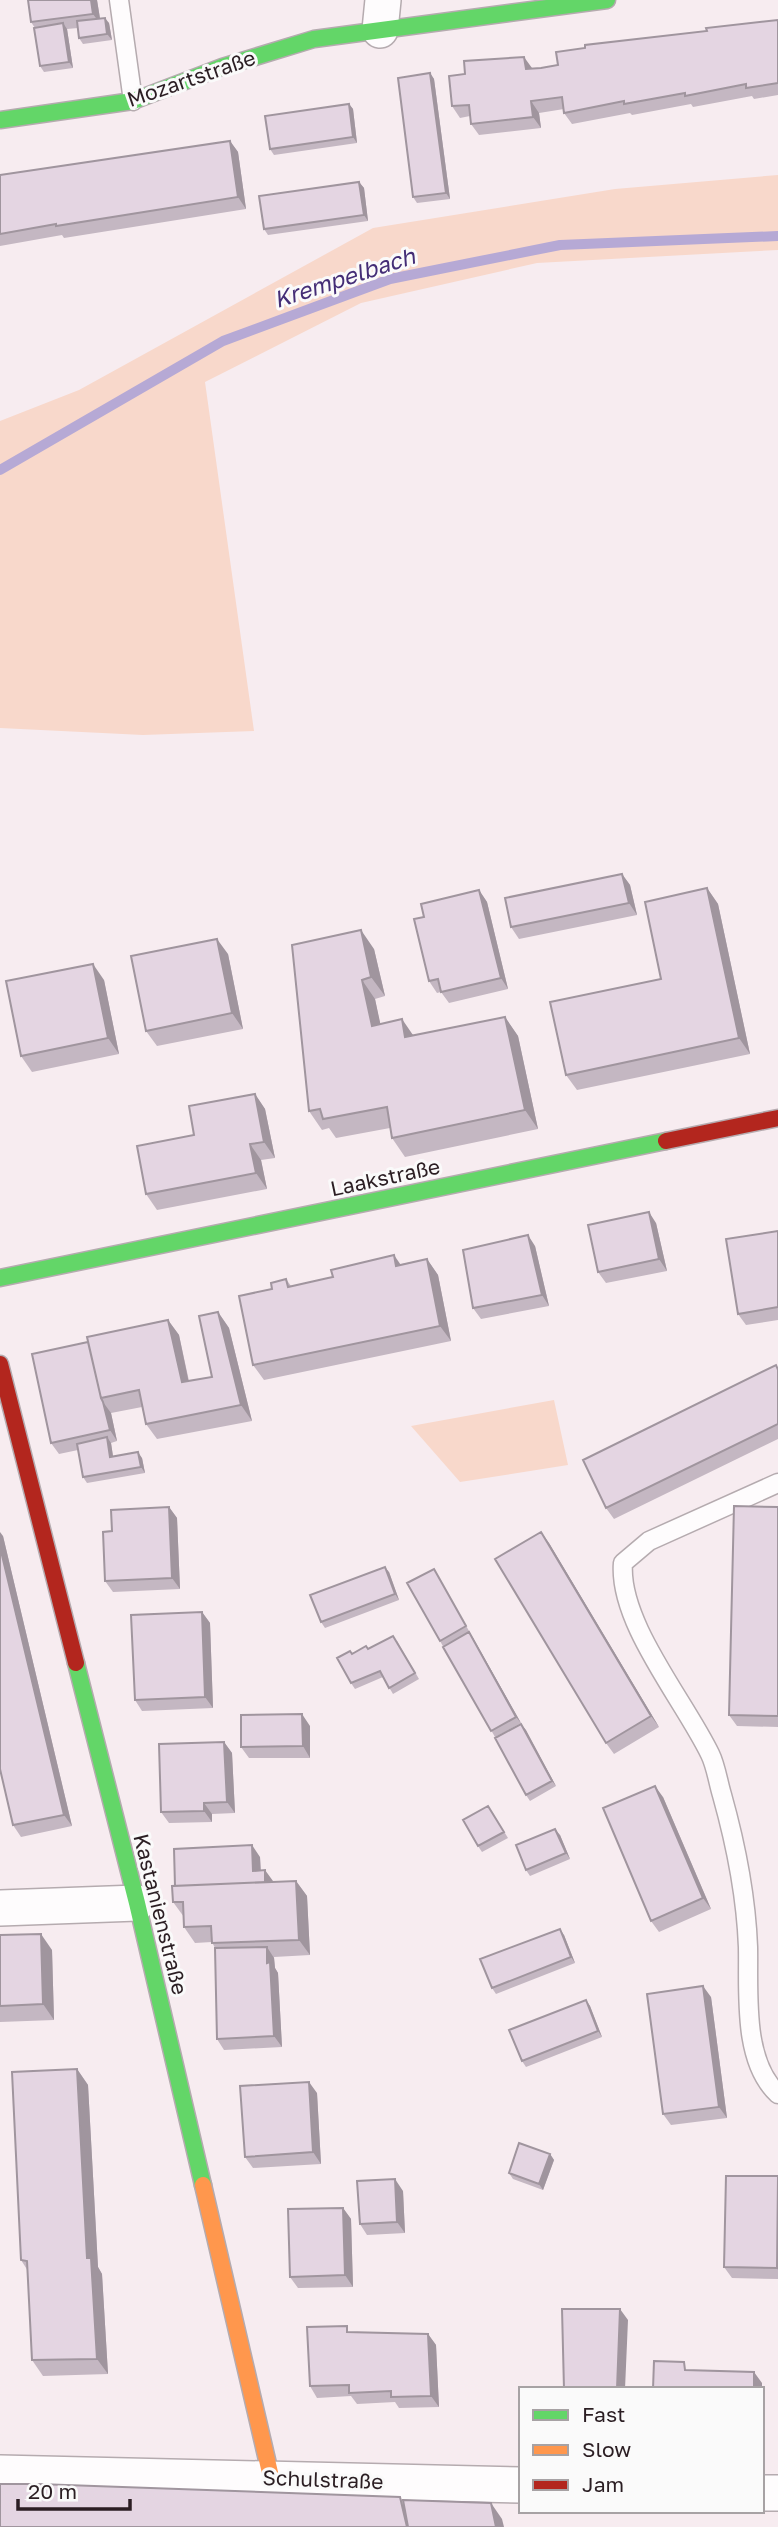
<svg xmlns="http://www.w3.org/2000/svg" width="778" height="2527" font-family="'Golos Text',sans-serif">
<rect width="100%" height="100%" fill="#f7ecf0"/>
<!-- green -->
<path fill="#f8d8cb" d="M778,175V250L537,263L361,303L205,382L254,731L143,735L0,728V421L79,390L373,228L615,189Z
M554,1400L568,1465L460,1482L411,1426Z"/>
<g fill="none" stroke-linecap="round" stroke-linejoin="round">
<!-- stream -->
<path stroke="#b6a9d5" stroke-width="10" d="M0,470L223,341L390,279L560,245L778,236"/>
<!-- lane casing -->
<g stroke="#b5abaf" stroke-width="21">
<path id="lane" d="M119,0L133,101
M778,1483L649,1541L623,1563C618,1622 684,1700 710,1754C716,1766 718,1782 722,1795C736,1845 746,1894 748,1947C749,1991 742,2061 778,2094"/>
</g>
<!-- street casing -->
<g stroke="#b5abaf" stroke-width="38">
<path id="street" d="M380,30L383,0
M0,1908L137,1903
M0,2473L521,2485
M762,2493H778"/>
</g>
<!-- fast casing -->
<g stroke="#b5abaf" stroke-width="19">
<path id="fast" d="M0,120L133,101L222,67L314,39L607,0
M0,1278L666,1141
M76,1663L137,1903L203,2185"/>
</g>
<!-- slow casing -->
<g stroke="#b5abaf" stroke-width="19">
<path id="slow" d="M203,2185L271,2477"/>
</g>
<!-- jam casing -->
<g stroke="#b5abaf" stroke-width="19">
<path id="jam" d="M666,1141L778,1118
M0,1364L76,1663"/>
</g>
<!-- lane -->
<use href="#lane" stroke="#fefcfd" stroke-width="18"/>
<!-- street -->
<use href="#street" stroke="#fefcfd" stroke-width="35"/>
<!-- fast -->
<use href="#fast" stroke="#63d668" stroke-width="16"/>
<!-- slow -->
<use href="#slow" stroke="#ff974d" stroke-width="16"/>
<!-- jam -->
<use href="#jam" stroke="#b3261e" stroke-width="16"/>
</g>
<!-- wall -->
<path fill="#c4b7c2" d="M97,0L100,18L109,23L112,40L83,44L79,38L78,28L67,29L73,68L44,72L40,66L35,28L31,22Z
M778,20V95L754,99L752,96L693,107L691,104L632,115L630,113L572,124L564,113V109L539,113L541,128L479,135L471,124L470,116L460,118L452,106L532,69L558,65L707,31Z
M430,73L434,79L450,199L417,203L413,197Z
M349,104L353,109L357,143L274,155L270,149Z
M230,141L238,152L246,209L64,238L62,235L0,246V175Z
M359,182L364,188L368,221L268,235L264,229Z
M622,874L630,885L637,915L519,939L511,927Z
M707,888L718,904L750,1054L577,1090L566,1075L661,979Z
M479,890L487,902L508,989L449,1003L441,992L437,993L429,981L424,917Z
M374,949L385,996L375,999L380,1024L414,1035L505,1017L518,1036L538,1129L405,1157L392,1138L390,1128L336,1138L329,1128L322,1130L309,1111Z
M228,954L243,1029L157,1046L146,1031Z
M104,980L119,1054L32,1072L21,1056Z
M255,1094L265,1109L275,1158L261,1160L267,1189L157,1210L146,1194L194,1135Z
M656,1223L667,1271L606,1283L598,1272Z
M778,1231V1320L746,1325L738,1314Z
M535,1246L549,1306L481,1319L473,1308Z
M427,1259L438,1275L451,1341L264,1380L253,1365L272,1289L286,1279L291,1286Z
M218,1312L229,1328L252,1421L157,1439L146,1424L142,1407L111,1413L117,1441L111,1443L113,1456L142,1458L145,1473L87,1483L83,1477L78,1450L59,1454L51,1443L88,1342L168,1320L179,1335L189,1381L212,1377Z
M776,1365L778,1368V1439L614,1519L606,1508Z
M169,1507L177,1518L180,1589L113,1592L105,1581L112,1531Z
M778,1507V1727L737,1726L729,1715Z
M3,1536L72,1826L21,1837L13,1825Z
M549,1543L659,1727L614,1754L606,1743Z
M434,1569L521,1723L495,1737L440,1641Z
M389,1572L399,1600L325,1628L321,1622Z
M202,1612L210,1623L213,1708L142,1711L135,1700Z
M397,1641L419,1679L393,1694L383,1677L355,1689L351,1683L352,1653Z
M521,1724L556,1786L530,1801L526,1795Z
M310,1726V1758H249L241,1747Z
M224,1742L232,1753L235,1813L212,1814V1822L169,1823L161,1812Z
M663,1797L711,1909L659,1932L651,1921Z
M492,1812L508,1838L482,1852L478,1846Z
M560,1835L570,1859L530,1876L526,1870Z
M260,1857L261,1870L273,1882L296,1881L307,1896L310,1955L274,1957L275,1968L278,1973L282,2047L224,2050L217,2039L215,1948L212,1942L195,1943L184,1927V1917L173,1902L175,1886Z
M0,1935L52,1950L54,2020L0,2022Z
M564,1935L575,1963L496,1994L492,1988Z
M711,1997L727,2118L671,2125L663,2114Z
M586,2000L590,2006L602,2037L526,2067L522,2061Z
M77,2069L88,2085L98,2267L102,2274L108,2374L43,2376L32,2360L28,2271L21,2260Z
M317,2093L321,2164L253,2168L245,2157Z
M550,2154L554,2160L543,2190L513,2179L509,2173Z
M778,2176V2279L732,2278L724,2267Z
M403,2191L405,2233L367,2235L360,2224Z
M343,2208L351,2219L353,2287L298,2288L290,2277Z
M351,2332L428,2334L436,2345L439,2407L399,2408L395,2402L357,2404L351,2396L317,2398L310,2386Z"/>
<!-- shaded-wall -->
<path fill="#a0959e" d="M91,0H97L101,25L93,14Z
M105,18L109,23L112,40L107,34Z
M63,23L67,29L73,68L69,62Z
M524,57L532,68L534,81L526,69Z
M430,73L434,79L450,199L446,193Z
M531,101L539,113L541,128L533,117Z
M349,104L353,109L357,143L353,137Z
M230,141L238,152L246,209L238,197Z
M359,182L364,188L368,221L364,215Z
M622,874L630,885L637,915L629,903Z
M707,888L718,904L750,1054L739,1038Z
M479,890L487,902L508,989L501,978Z
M361,930L374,949L385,996L371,977Z
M217,939L228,954L243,1029L232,1013Z
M93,964L104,980L119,1054L108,1038Z
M362,980L375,999L385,1045L372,1026Z
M505,1017L518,1036L538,1129L525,1110Z
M402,1019L415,1038L405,1037Z
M255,1094L265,1109L275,1158L264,1142Z
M250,1144L261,1160L267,1189L256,1173Z
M649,1212L656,1223L667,1271L659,1259Z
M528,1235L535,1246L549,1306L542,1295Z
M394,1255L405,1271L396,1266Z
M427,1259L438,1275L451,1341L440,1326Z
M218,1312L229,1328L252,1421L241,1405Z
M168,1320L179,1335L192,1398L182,1382Z
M103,1402L111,1413L117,1441L110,1430Z
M107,1437L111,1443L114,1463L110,1457Z
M138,1452L142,1458L145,1473L141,1467Z
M169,1507L177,1518L180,1589L172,1578Z
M0,1532L3,1536L72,1826L64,1815L0,1547Z
M541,1532L549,1543L659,1727L651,1716Z
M385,1567L389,1572L399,1600L395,1594Z
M202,1612L210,1623L213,1708L205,1697Z
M469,1632L473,1638L521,1723L516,1717Z
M302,1714L310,1726V1758L303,1746Z
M521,1724L526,1730L556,1786L552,1781Z
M224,1742L232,1753L235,1813L227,1802Z
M655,1786L663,1797L711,1909L703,1898Z
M204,1803L212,1814V1822L204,1811Z
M555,1829L560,1835L570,1859L566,1853Z
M252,1845L260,1857L261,1882L253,1871Z
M265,1870L273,1881L265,1887Z
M296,1881L307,1896L310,1955L299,1940Z
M560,1929L564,1935L575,1963L571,1957Z
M41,1934L52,1950L54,2020L43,2004Z
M267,1947L274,1958L275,1968L278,1973L282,2047L274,2036L267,1963Z
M703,1986L711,1997L727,2118L719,2107Z
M586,2000L590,2006L602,2037L598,2031Z
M77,2069L88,2085L98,2267L102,2274L108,2374L97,2359L87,2258Z
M309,2082L317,2093L321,2164L313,2152Z
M550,2154L554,2160L543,2190L539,2184Z
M395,2179L403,2191L405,2233L397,2222Z
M778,2193V2270L777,2268Z
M343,2208L351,2219L353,2287L345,2275Z
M620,2309L628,2320L625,2389H617Z
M428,2334L436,2345L439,2407L431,2396Z
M754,2372L762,2383V2389H754Z
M491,2503L502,2519L504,2527H496Z"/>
<!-- building -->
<path fill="#e4d5e2" stroke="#a0959e" stroke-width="2" d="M28,0H91L93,14L31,22Z
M105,18L107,34L79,38L77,21Z
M778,20V83L746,88V84L685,96V93L624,104V101L564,113L562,97L531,101L533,117L471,124L469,105L452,106L449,76L465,74L464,61L524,57L526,69L541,68L558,65L556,52L585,48V45L707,31L706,28Z
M63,23L69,62L40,66L34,28Z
M430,73L446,193L413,197L398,78Z
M349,104L353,137L270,149L265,116Z
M230,141L238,197L56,226V224L0,234V175Z
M359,182L364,215L264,229L259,196Z
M622,874L629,903L511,927L505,898Z
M707,888L739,1038L566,1075L550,1002L661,979L645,902Z
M479,890L501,978L441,992L438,979L429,981L414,919L424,917L421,904Z
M361,930L371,977L362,980L372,1026L402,1019L405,1037L505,1017L525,1110L392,1138L387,1107L323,1119L320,1109L309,1111L292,945Z
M217,939L232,1013L146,1031L131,956Z
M93,964L108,1038L21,1056L6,981Z
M255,1094L264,1142L250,1144L256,1173L146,1194L137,1146L194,1135L189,1106Z
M649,1212L659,1259L598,1272L588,1225Z
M778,1231V1307L738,1314L726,1239Z
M528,1235L542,1295L473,1308L463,1250Z
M394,1255L396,1266L427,1259L440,1326L253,1365L239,1296L272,1289L271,1283L286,1279L288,1287L328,1278L333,1277L331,1270Z
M218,1312L241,1405L146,1424L139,1390L101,1398L87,1337L168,1320L182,1382L212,1377L199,1316Z
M88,1342L101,1398L103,1402L110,1430L51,1443L32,1354Z
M776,1365L778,1370V1424L606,1508L583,1460Z
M107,1437L110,1457L138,1452L141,1467L83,1477L77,1444Z
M734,1506L778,1507V1716L729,1715Z
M169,1507L172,1578L105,1581L103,1532L112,1531L111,1510Z
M541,1532L651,1716L606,1743L495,1559Z
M0,1547L64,1815L13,1825L0,1769Z
M385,1567L395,1594L321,1622L310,1595Z
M434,1569L466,1626L440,1641L407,1583Z
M202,1612L205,1697L135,1700L131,1615Z
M469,1632L516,1717L491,1731L443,1647Z
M393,1636L415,1673L389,1688L380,1671L351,1683L337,1658L350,1651L352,1654L366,1646L368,1649Z
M302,1714L303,1746L241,1747V1715Z
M521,1724L552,1781L526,1795L495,1738Z
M224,1742L227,1802L204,1803V1811L161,1812L159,1744Z
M655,1786L703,1898L651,1921L603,1808Z
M488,1806L504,1832L478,1846L463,1820Z
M555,1829L566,1853L526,1870L516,1845Z
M252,1845L253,1871L265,1870V1882L175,1886L174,1849Z
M296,1881L299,1940L212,1943L211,1926L184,1927L183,1902H173L172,1886Z
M560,1929L571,1957L492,1988L480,1959Z
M41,1934L43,2004L0,2006V1935Z
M267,1947V1963L270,1962L274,2036L217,2039L215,1948Z
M703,1986L719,2107L663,2114L647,1994Z
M586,2000L598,2031L522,2061L509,2030Z
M77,2069L87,2258H91L97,2359L32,2360L27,2261L21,2260L12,2072Z
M309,2082L313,2152L245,2157L240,2086Z
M519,2143L550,2154L539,2184L509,2173Z
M726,2176H778L777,2268L724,2267Z
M395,2179L397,2222L360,2224L357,2181Z
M343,2208L345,2275L290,2277L288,2209Z
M562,2309H620L617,2389H564Z
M347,2326V2332L428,2334L431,2396L391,2397V2391L349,2393V2385L310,2386L307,2327Z
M654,2361L684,2362L685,2370L754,2372V2389H653Z
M0,2484H38L400,2497L407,2527H0Z
M403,2500L491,2503L496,2527H408Z"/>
<g text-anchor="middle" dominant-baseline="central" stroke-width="6" stroke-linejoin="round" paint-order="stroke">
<!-- street labels -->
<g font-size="21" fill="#2b1e23" stroke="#fafafa">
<text transform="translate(191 78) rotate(-19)">Mozartstraße</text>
<text transform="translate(385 1177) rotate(-12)">Laakstraße</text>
<text transform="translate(161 1914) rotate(76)">Kastanienstraße</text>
<text transform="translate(323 2479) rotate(2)">Schulstraße</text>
</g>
<!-- water labels -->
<g font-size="23" font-style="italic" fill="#442d76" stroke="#fafafa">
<text transform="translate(344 277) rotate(-18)">Krempelbach</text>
</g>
</g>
<!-- legend -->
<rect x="519" y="2387" width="245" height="126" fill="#fafafa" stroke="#a7a2a4" stroke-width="2"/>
<rect x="533" y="2410" width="35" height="10" fill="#63d668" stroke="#a7a2a4" stroke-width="2"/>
<text x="582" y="2422" font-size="21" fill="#2b1e23">Fast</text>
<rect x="533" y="2445" width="35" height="10" fill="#ff974d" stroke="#a7a2a4" stroke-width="2"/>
<text x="582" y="2457" font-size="21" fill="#2b1e23">Slow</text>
<rect x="533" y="2480" width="35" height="10" fill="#b3261e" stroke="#a7a2a4" stroke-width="2"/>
<text x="582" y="2492" font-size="21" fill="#2b1e23">Jam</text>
<!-- scale -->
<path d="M18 2499v10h112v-10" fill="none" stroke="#2b1e23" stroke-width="3.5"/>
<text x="28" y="2499" font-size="21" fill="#2b1e23" stroke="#fafafa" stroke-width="5" paint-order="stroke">20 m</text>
</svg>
